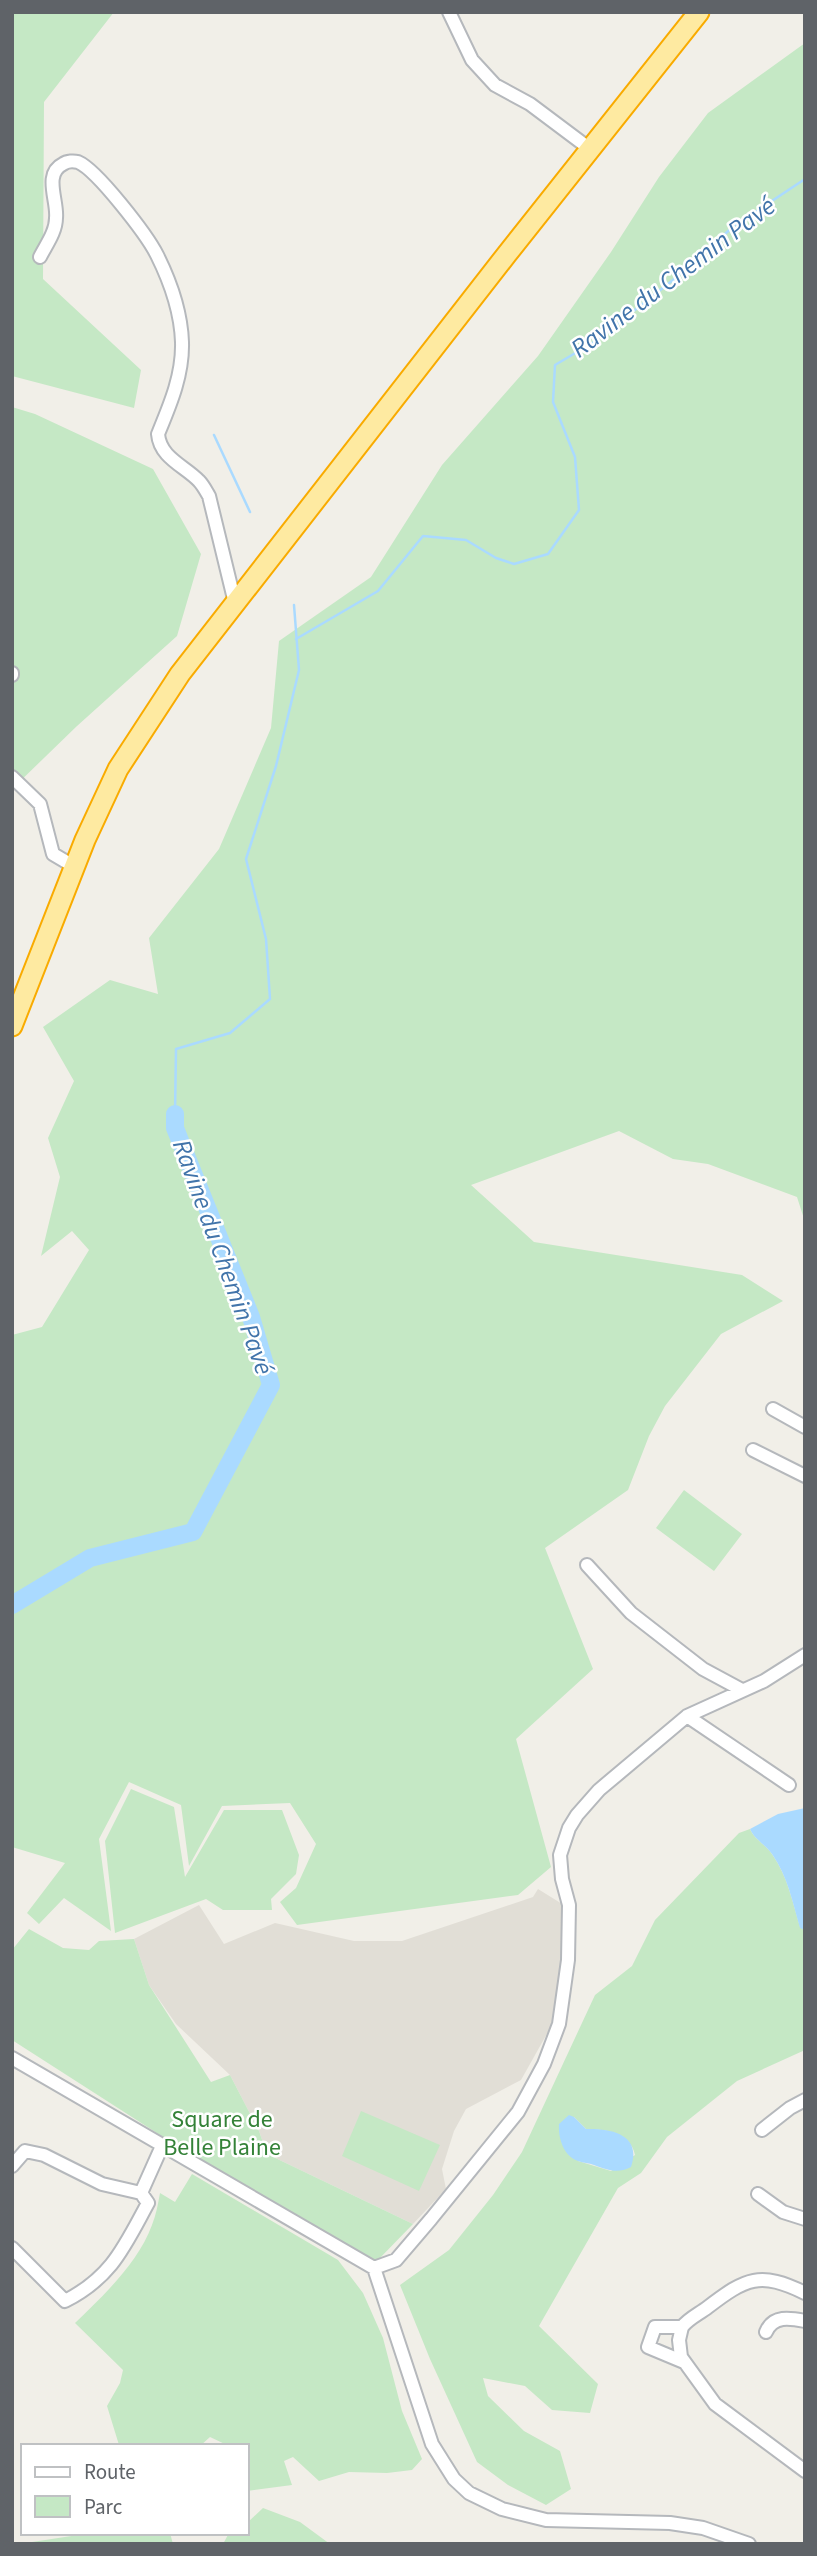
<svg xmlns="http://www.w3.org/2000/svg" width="817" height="2556" font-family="'Source Sans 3',sans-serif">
<rect width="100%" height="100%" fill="#f1efe8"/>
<!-- education -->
<path fill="#e1ded6" d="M538,1889L567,1907L562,2007L521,2080L466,2109L454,2131L442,2169L446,2189L413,2224L267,2154L259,2131L230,2075L176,2024L149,1985L134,1939L199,1905L224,1944L275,1923L354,1941H402L533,1897Z"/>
<!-- green -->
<path fill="#c5e8c5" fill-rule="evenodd" d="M12,12H114L44,102L43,279L141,370L134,408L12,376Z
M805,43V1222L797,1197L708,1164L673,1159L619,1131L471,1185L534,1242L742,1275L783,1301L721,1334L665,1406L649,1436L628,1490L545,1548L593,1669L516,1739L551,1867L518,1895L297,1925L280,1902L296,1888L316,1844L290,1803L222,1806L189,1866L181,1805L129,1782L99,1839L111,1931L64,1898L39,1924L27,1913L65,1863L12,1847V1335L42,1327L89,1250L72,1231L41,1256L60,1177L48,1138L74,1081L43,1027L110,980L158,994L149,938L219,849L271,728L279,641L371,577L442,465L538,356L611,252L659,177L708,113Z
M12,407L35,414L153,469L201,554L177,636L77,726L12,789Z
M684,1490L742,1534L714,1571L656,1528Z
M131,1789L174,1807L185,1877L224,1810H282L299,1855L296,1874L271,1899L272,1910H223L206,1899L115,1933L105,1841Z
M750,1829C754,1839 766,1845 772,1854C788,1877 792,1901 800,1927L805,1930V2050L737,2081L667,2137L641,2173L618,2188L539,2326L598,2384L590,2413L552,2410L525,2386L483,2378L488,2396L524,2431L560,2451L571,2489L546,2505L508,2485L477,2462L430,2359L400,2285L449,2250L493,2195L522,2152L595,1995L632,1966L655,1920L739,1833ZM574,2117L586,2129C605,2129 631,2133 635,2155L611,2171L578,2161Z
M29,1929L63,1948L89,1950L99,1941L134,1939L149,1985L211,2082L230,2075L259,2131L267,2154L413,2224L378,2260L369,2261L174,2144L12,2040V1950Z
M361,2111L440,2145L419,2191L342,2156Z
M192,2174L338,2260L363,2293L383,2338L402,2411L422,2459L412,2470L387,2473L349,2472L319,2481L293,2457L284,2461L292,2485L247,2491V2446H229L210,2437L200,2446L119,2445L107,2406L120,2383L123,2370L75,2323C104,2295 138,2263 152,2225C156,2215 158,2204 160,2193L175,2202Z
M263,2508L300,2522L330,2544H223L229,2533H247V2523Z
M91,2533H170L173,2544H19Z"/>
<!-- water -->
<path fill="#aadaff" d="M805,1808V1930L800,1928C792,1901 788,1877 772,1854C766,1845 754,1839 750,1829L778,1814Z
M569,2115L574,2117L586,2129C612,2128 642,2135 631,2167C617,2174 608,2170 594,2165C589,2163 583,2163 578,2161C563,2156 558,2137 559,2124Z"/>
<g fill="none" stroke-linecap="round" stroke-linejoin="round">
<!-- stream -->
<path stroke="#aadaff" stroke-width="2.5" d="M214,435L250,512
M296,639L378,591L423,536L466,540L496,558L514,564L548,554L579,510L575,457L553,402L555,365L594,342L673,280L734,226L805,179
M175,1114L176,1049L230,1033L270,999L266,939L246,859L276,766L299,670L294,605"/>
<!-- river -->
<path stroke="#aadaff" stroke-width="18" d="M12,1605L90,1558L193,1532L271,1385L251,1317L175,1128V1114"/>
<!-- minor casing -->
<g stroke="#b5b8bc" stroke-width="16">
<path id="minor" d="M449,12L472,60L495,85L530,104L590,149
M40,257C46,245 56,232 56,218C58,201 43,174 63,164C67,161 74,161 78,162C97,170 147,235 157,255C170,281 181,313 182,342C183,375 170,405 158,434C160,458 185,466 199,481C203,485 206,491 209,496L235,603
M12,673V675
M12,777L40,804L53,854L75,867
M773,1409L805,1427
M753,1450L805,1476
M587,1565L631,1613L703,1669L742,1690
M687,1716L789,1785
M12,2058L374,2268L432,2444L454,2479L469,2493L502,2509L546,2520L670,2523L703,2528L749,2544
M762,2130L790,2108L805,2100
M12,2166L25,2151L44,2155L102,2184L141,2193L148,2203C124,2247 112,2277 65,2301L12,2248
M141,2193L162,2146
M758,2194L783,2212L805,2219
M374,2268L396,2260L431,2219L518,2112L544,2064L559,2024L568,1960L569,1905L562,1879L560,1855L569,1828L577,1815L599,1790L687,1716L764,1681L805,1655
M682,2327L679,2340L681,2357L715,2404L805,2471
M766,2332C773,2315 790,2318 805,2321
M684,2362L648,2347L655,2327H682C689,2318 699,2314 708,2307C746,2278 760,2271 805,2293"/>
</g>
<!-- trunk casing -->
<g stroke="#f9ab00" stroke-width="23">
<path id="trunk" d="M12,1026L85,840L118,769L180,674L507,254L699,12"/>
</g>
<!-- minor -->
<use href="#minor" stroke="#fff" stroke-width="12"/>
<!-- trunk -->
<use href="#trunk" stroke="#feeaa1" stroke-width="19"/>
</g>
<g text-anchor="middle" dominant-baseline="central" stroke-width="5" stroke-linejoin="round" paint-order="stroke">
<!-- park labels -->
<g font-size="24" fill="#348238" stroke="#fff">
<text x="222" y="2119">Square de<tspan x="222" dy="28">Belle Plaine</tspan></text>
</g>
<!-- water labels -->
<g font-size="26" font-style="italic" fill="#4174aa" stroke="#fff">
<text transform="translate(673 277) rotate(-37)">Ravine du Chemin Pavé</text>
<text transform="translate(223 1257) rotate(70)">Ravine du Chemin Pavé</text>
</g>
</g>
<!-- border -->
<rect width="817" height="2556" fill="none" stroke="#5f6368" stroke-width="28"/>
<!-- legend -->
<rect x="21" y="2444" width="228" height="91" fill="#ffffff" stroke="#bfc1c3" stroke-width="2"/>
<rect x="35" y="2467" width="35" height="10" fill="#ffffff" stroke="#bfc1c3" stroke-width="2"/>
<text x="84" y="2479" font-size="21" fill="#5f6368">Route</text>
<rect x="35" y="2496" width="35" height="21" fill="#c5e8c5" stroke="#bfc1c3" stroke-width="2"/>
<text x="84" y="2514" font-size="21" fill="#5f6368">Parc</text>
</svg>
